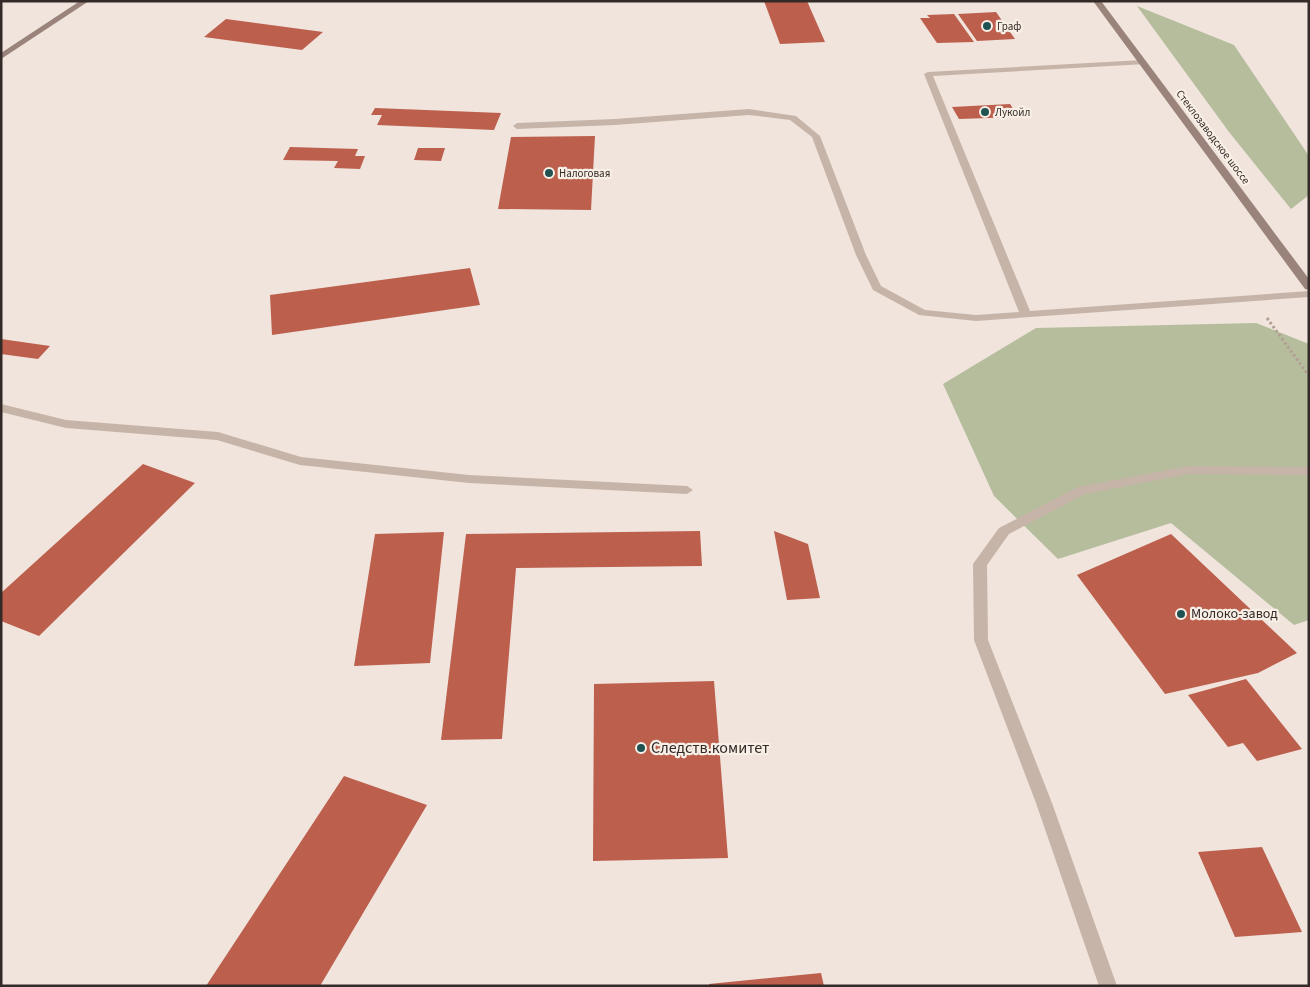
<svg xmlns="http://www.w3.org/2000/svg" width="1310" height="987" font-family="'Source Sans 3',sans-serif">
<rect width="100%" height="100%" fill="#f0e4dc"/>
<!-- green -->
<path fill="#b5bd9d" d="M1137,6L1234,45L1309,156V195L1291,209L1229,132Z
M1256,323L1309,344V620L1294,625L1171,523L1058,559L994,496L943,384L1036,328Z"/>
<!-- building -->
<path fill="#bc5f4d" d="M764,1H807L825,42L780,44Z
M996,12L1015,39L977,41L958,14Z
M954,14L974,42L937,43L920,18H930L927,15Z
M226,19L323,32L302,50L204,37Z
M1010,104L1019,117L959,119L952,107Z
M375,108L501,113L494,130L377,125L382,115H371Z
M595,136L591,210L498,209L511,137Z
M290,147L358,149L355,156H365L360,169L334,168L338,161L283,160Z
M418,148H445L441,161L414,160Z
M470,268L480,305L272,335L270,295Z
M1,339L50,346L38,359L1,354Z
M143,464L195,483L39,636L1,621V593Z
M700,531L702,566L516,568L502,739L441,740L466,534Z
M774,531L808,544L820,598L787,600Z
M444,532L430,663L354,666L375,534Z
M1171,534L1297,653L1258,673L1165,694L1077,575Z
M1246,679L1302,749L1257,761L1243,743L1228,747L1188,695Z
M714,681L728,858L593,861L594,684Z
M344,776L427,805L320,986H206Z
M1262,847L1302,932L1235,937L1198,852Z
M821,973L824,986H709V984Z"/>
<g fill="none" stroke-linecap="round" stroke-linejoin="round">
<!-- path -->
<path stroke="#b29e93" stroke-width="3" stroke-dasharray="2.5 2.5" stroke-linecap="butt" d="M1267,318L1309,376"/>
<!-- lane -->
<path fill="#c7b4a8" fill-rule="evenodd" d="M1143,60L1147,62L1146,64L933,76L1030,311L1309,291V297L976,321L919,315L873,290L856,255L812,137L790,120L749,115L615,125L517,129L513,126L517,123L615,119L749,109L796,116L820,136L866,255L881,286L925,310L976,315L1019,312L924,74L928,72Z
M1,404L66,420L218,432L301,457L469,475L687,486L693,490L687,494L469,483L300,465L217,440L66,428L1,412Z
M1189,466L1309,467V475L1189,474L1085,494L1009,534L987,565L988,640L1052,803L1117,986H1099L1036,803L974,640L973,564L999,528L1078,487Z"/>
<!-- secondary -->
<path fill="#9a837a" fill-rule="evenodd" d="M80,1H89L1,59V53Z
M1093,1H1101L1309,279V290L1305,289Z"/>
</g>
<!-- markers -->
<g fill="#215252" stroke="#f8efe7" stroke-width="2">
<circle cx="987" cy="26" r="5"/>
<circle cx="985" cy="112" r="5"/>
<circle cx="549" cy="173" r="5"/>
<circle cx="1181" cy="614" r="5"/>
<circle cx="641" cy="748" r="5"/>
</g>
<g text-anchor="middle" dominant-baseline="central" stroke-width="4.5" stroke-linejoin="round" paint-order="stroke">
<!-- far-poi labels -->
<g font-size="11" fill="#342b28" stroke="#f8efe7" text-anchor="start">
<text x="997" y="26">Граф</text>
<text x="995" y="112">Лукойл</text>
<text x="559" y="173">Налоговая</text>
</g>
<!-- far-street labels -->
<g font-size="11" fill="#342b28" stroke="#f8efe7">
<text transform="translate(1213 137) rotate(53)">Стеклозаводское шоссе</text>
</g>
<!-- poi labels -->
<g font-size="14" fill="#342b28" stroke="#f8efe7" text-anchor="start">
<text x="1191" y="614">Молоко-завод</text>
</g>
<!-- near-poi labels -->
<g font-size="16" fill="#342b28" stroke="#f8efe7" text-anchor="start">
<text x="651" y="748">Следств.комитет</text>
</g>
</g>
<!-- border -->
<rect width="1310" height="987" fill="none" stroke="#342b28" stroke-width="5"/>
</svg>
